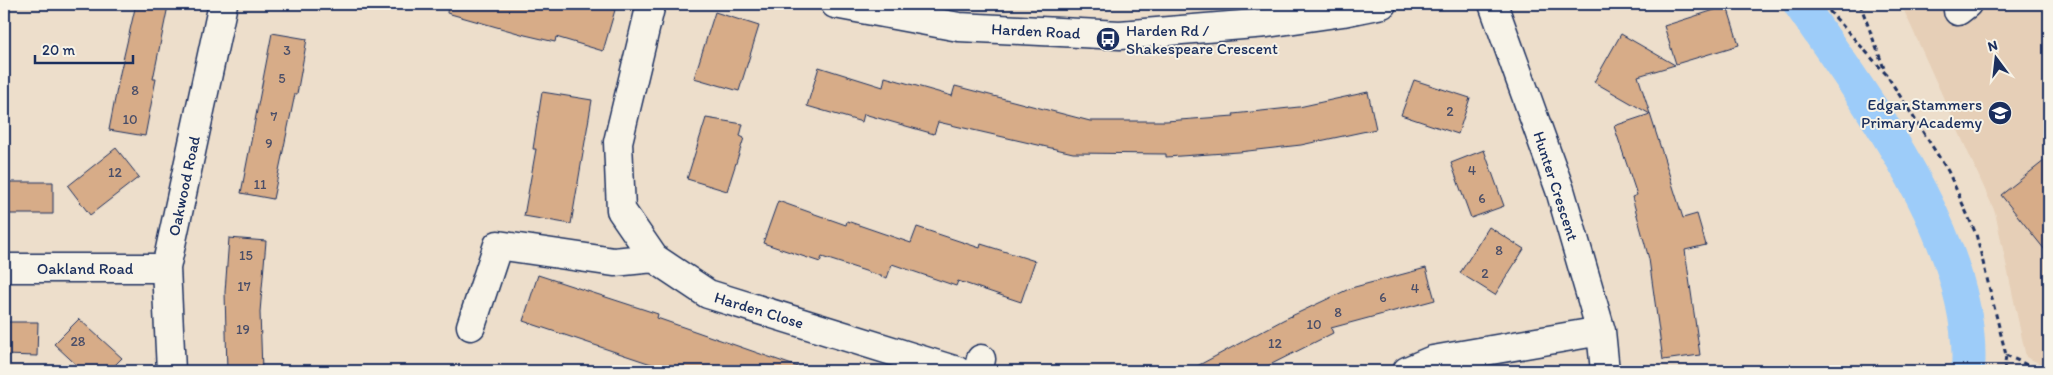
<svg xmlns="http://www.w3.org/2000/svg" width="2053" height="375" font-family="Itim,sans-serif">
<rect width="100%" height="100%" fill="#eddecb"/>
<filter id="ink" filterUnits="userSpaceOnUse"><feTurbulence type="fractalNoise" baseFrequency=".02" numOctaves="2"/><feDisplacementMap in="SourceGraphic" scale="10" xChannelSelector="R" yChannelSelector="G"/><feConvolveMatrix kernelMatrix="1 2 1 2 8 2 1 2 1" color-interpolation-filters="sRGB"/></filter>
<g filter="url(#ink)">
<!-- built -->
<path fill="#e6cfb7" d="M1901,4H2049V368L2026,357L1995,212Z"/>
<g fill="none" stroke-linecap="round" stroke-linejoin="round">
<!-- canal -->
<path stroke="#9dccf9" stroke-width="34" d="M1800,4C1868,103 1977,246 1968,371"/>
</g>
<!-- building -->
<path fill="#d7ac88" stroke="#1b2f5e" d="M136,4H155L168,6L153,79H156L145,136L109,130L120,73Z
M448,4H594L615,10L603,51L556,37L555,42L525,35L447,13Z
M1727,6L1739,45L1676,64L1664,26Z
M715,12L759,26L739,91L694,78Z
M272,33L307,39L297,94H295L273,199L241,193Z
M1621,34L1675,65L1638,76L1683,218L1697,214L1706,245L1685,250L1700,355L1663,360L1649,259L1632,197L1637,195L1614,126L1650,114L1594,82Z
M819,67L883,87L885,77L952,96L955,86L1090,121H1166L1234,116L1233,114L1299,107L1368,92L1376,129L1301,145L1239,152L1166,157V154L1073,153L938,122L934,134L864,114L862,122L807,106Z
M1414,80L1470,98L1458,134L1401,115Z
M542,92L592,100L571,224L524,216L536,149H533Z
M706,118L743,124L740,136L744,138L727,191L687,179Z
M116,148L139,177L90,215L68,186Z
M1484,150L1504,206L1471,218L1451,163Z
M2049,157V255L2001,195Z
M4,182H53V214H4Z
M778,201L846,225L847,221L911,243L917,227L980,248L981,244L1035,261L1021,302L958,281L956,286L892,264L887,278L822,257L820,262L763,243Z
M1489,227L1524,249L1495,295L1460,273Z
M229,238L266,241L260,312L262,370L227,371L225,292Z
M1426,268L1435,300L1331,328L1333,333L1258,371H1188L1283,320L1351,288Z
M538,275L658,314L657,318L798,367L797,371H672L523,321Z
M79,319L122,358L109,371H83L54,344Z
M4,322H38L37,356L4,355Z"/>
<g fill="none" stroke-linecap="round" stroke-linejoin="round">
<!-- minor casing -->
<g stroke="#1b2f5e" stroke-width="31">
<path id="minor" d="M651,4L618,142L621,210L654,258L708,294L957,371
M835,4L959,27L1120,35L1267,23L1343,12L1382,4
M1493,4L1560,190L1601,331L1605,371
M1958,11L1967,4
M4,268H166
M471,326L498,245L614,262L654,258
M171,371L166,268L223,4
M978,371L981,359
M1407,371L1433,360L1601,331"/>
</g>
<!-- path -->
<path stroke="#1b2f5e" stroke-width="3" stroke-dasharray="5 4" stroke-linecap="butt" d="M1823,4L1886,74L1948,171L1976,234L2006,355L2004,371
M1860,4L1885,71
M2006,355L2040,371"/>
<!-- minor -->
<use href="#minor" stroke="#f7f3e8" stroke-width="28"/>
</g>
</g>
<!-- icons -->
<defs>
<g id="bus-disc" transform="scale(1.25)"><circle r="9.5" fill="#1b2f5e" stroke="#f7f3e8"/><path d="M-5-6H5V4H4V6H2V4H-2V6H-4V4H-5ZM-3.5-4V0h7V-4ZM-3.5 1.2v1.5H-2V1.2ZM2 1.2v1.5H3.5V1.2Z" fill="#fff"/></g>
<g id="school-disc" transform="scale(1.25)"><circle r="9.5" fill="#1b2f5e" stroke="#f7f3e8"/><path d="M0-5L7-2L0 1L-7-2ZM-4 1L0 2.5L4 1V4Q0 6-4 4Z" fill="#fff"/></g>
</defs>
<g fill-rule="evenodd">
<use href="#bus-disc" x="1108" y="39"/>
<use href="#school-disc" x="2000" y="113"/>
</g>
<g text-anchor="middle" dominant-baseline="central" stroke-width="4" stroke-linejoin="round" paint-order="stroke">
<!-- number labels -->
<g font-size="14" fill="#4a4e68">
<text x="287" y="50">3</text>
<text x="282" y="78">5</text>
<text x="135" y="90">8</text>
<text x="1450" y="111">2</text>
<text x="274" y="116">7</text>
<text x="130" y="119">10</text>
<text x="269" y="143">9</text>
<text x="1472" y="170">4</text>
<text x="115" y="172">12</text>
<text x="260" y="184">11</text>
<text x="1482" y="198">6</text>
<text x="1499" y="250">8</text>
<text x="246" y="255">15</text>
<text x="1485" y="273">2</text>
<text x="244" y="286">17</text>
<text x="1415" y="288">4</text>
<text x="1383" y="297">6</text>
<text x="1338" y="312">8</text>
<text x="1314" y="324">10</text>
<text x="243" y="329">19</text>
<text x="78" y="341">28</text>
<text x="1275" y="343">12</text>
</g>
<!-- poi labels -->
<g font-size="16" fill="#1b2f5e" stroke="#f7f3e8" text-anchor="start">
<text x="1126" y="30">Harden Rd /<tspan x="1126" dy="18">Shakespeare Crescent</tspan></text>
<text x="1982" y="104" text-anchor="end">Edgar Stammers<tspan x="1982" dy="18">Primary Academy</tspan></text>
</g>
<!-- street labels -->
<g font-size="16" fill="#1b2f5e" stroke="#f7f3e8">
<text transform="translate(1036 31) rotate(3)">Harden Road</text>
<text transform="translate(184 186) rotate(-78)">Oakwood Road</text>
<text transform="translate(1556 186) rotate(72)">Hunter Crescent</text>
<text x="85" y="268">Oakland Road</text>
<text transform="translate(759 310) rotate(17)">Harden Close</text>
</g>
</g>
<!-- margin -->
<rect width="2053" height="375" fill="none" stroke="#f7f3e8" stroke-width="20"/>
<rect x="10" y="10" width="2033" height="355" fill="none" stroke="#1b2f5e" stroke-width="2" filter="url(#ink)"/>
<!-- north arrow -->
<g transform="translate(1996 58) rotate(345)" stroke="#f7f3e8" stroke-width="4" paint-order="stroke">
<path d="M0-4L9 19L0 12L-9 19Z" fill="#1b2f5e"/>
<text y="-8" font-size="14" font-weight="bold" text-anchor="middle" fill="#1b2f5e">N</text>
</g>
<!-- scale -->
<path d="M35 55v8h98v-8" fill="none" stroke="#1b2f5e" stroke-width="2.5"/>
<text x="42" y="55" font-size="15" fill="#1b2f5e" stroke="#f7f3e8" stroke-width="4" paint-order="stroke">20 m</text>
</svg>
